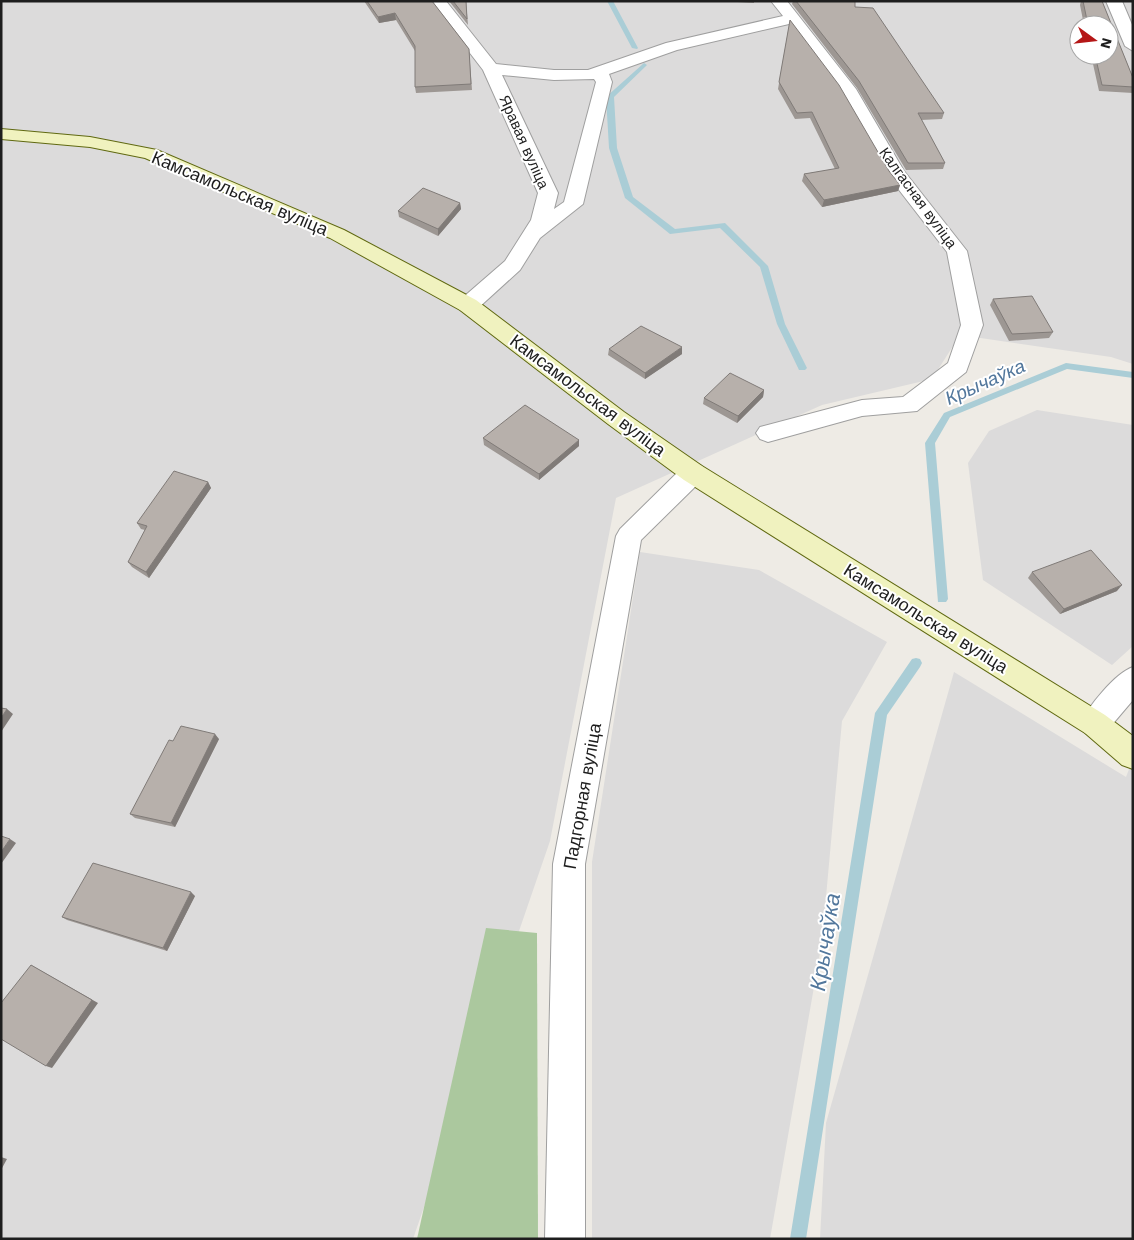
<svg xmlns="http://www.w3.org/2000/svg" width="1134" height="1240" font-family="'Work Sans',sans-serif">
<rect width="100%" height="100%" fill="#eeebe5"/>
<!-- residential -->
<path fill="#dcdbdb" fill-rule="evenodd" d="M1,1H1133V364L1111,357L960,335L932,379L822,405L616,498L550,841L413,1239H1ZM1079,25H1109V55H1079Z
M1037,410L1133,425V646L1112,665L983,580L968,463L989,431Z
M640,552L759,570L887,642L842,721L822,941L770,1239H592V862Z
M954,672L1126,777L1133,759V1239H820L826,1123Z"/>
<!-- forest -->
<path fill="#abc89e" d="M486,928L537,933L538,1239H417Z"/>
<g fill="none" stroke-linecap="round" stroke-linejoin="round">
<!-- stream -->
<path fill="#aacdd6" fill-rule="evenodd" d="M607,1H613L638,48L637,49L632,48Z
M644,63L647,65L646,66L614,97L617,148L633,197L675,229L725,223L768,266L785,324L807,368L805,370H799L777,324L760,267L720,228L670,234L625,198L609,148L606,97Z
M1066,363L1133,372V378L1067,369L950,417L935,443L948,599L946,602H938L925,443L944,413Z
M916,658L920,659L922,663L920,667L887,715L806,1239H790L875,713L912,659Z"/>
<!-- street casing -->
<g stroke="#9f9f9f" stroke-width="2">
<path id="street" d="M430,1H446L496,64L554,70H588L666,43L783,16L771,1H787L856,89L904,171L967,251L983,325L966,372L917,411L862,416L768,442L760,439L756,433L760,427L862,400L903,397L948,363L961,325L947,252L889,177L839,90L789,24L677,50L609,74L612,82L583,204L540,238L520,270L476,310L468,312L460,310L457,305L460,300L505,261L531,220L538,193L483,70ZM502,75L554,80L594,79L596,82L564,202L554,209L558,193Z
M1106,1H1122L1133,27V51L1125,46Z
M693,464L702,466L705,473L702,480L641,540L585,864V1239H545L553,864L616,536L620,529L684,466Z
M1133,667V700L1105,733L1095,737L1085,733L1080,724C1088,707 1115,673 1133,667Z"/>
</g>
<!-- secondary casing -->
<g stroke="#606911" stroke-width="2">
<path id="secondary" d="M1,129L90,137L157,150L344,230L476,300L624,412L702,466L1105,715L1133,736V769L1122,765L1085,733L684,480L608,424L460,310L330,238L145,158L90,147L1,139Z"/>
</g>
<!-- street -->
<use href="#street" fill="#fff" fill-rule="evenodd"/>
<!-- secondary -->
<use href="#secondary" fill="#f0f2bf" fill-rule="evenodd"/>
</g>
<!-- wall -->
<path fill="#9d9793" d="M364,1H432L469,49L472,90L416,93L415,87V51L396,20L379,23Z
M449,1H466L468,25Z
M721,1H754V3Z
M793,1H855V7L944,113L942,119L921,120L945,163L943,169L906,170L857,88L792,4Z
M1081,1H1102L1133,78V93L1099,91L1091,55H1109V25H1084L1080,5Z
M790,20L889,171L900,185L898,191L822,207L802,181L804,174L835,169L810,118L795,119L778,89Z
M460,203L461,209L438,236L399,217L398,211Z
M993,299L1053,332L1049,338L1009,341L990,305Z
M609,349L682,354L645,379L608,355Z
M764,390L763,397L737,423L703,404L704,398Z
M483,438L579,446L539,480L484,445Z
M208,482L211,488L149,578L132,567L128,562L145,530L141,529L137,523Z
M1032,572L1117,591L1060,614L1028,578Z
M219,739L175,827L135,818L130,814L173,741Z
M195,896L167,951L67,920L62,917Z"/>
<!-- shaded-wall -->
<path fill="#807b78" d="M395,13L396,20L379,23L378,17Z
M900,185L898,191L822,207L824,200Z
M460,203L461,209L438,236V229Z
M682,347V354L645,379V373Z
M764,390L763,397L737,423L738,416Z
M579,440V446L539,480V474Z
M208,482L211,488L149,578L146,572Z
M1122,585L1117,591L1060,614L1064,609Z
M7,709L13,714L1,732V718Z
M215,734L219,739L175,827L171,823Z
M10,839L16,843L1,864V852Z
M191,892L195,896L167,951L163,948Z
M31,965L98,1003L52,1068L46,1066Z
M1,1157L7,1159L1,1170Z"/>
<!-- building -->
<path fill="#b7b0ab" stroke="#807b78" d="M367,1H432L469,49L471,84L415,87V46L395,13L378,17Z
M453,1H466L467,19Z
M796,1H855V7L873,8L944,113H918L945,163H908L859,81Z
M1083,1H1102L1133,78V87L1102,85L1095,55H1109V25H1088Z
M790,20L839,85L889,171L900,185L824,200L804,174L839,168L812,112L797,113L779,82Z
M423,188L460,203L438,229L398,211Z
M1032,296L1053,332L1012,334L993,299Z
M641,326L682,347L645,373L609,349Z
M730,373L764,390L738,416L704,398Z
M525,405L579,440L539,474L483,438Z
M174,471L208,482L146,572L128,562L147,526L137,523Z
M1091,550L1122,585L1064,609L1032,572Z
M1,708L7,709L1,718Z
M181,726L215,734L171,823L130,814L169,740L173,741Z
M1,836L10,839L1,852Z
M93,863L191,892L163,948L62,917Z
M31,965L92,1000L46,1066L1,1039V1003Z"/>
<g text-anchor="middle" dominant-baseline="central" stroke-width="4" stroke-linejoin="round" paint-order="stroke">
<!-- far-street labels -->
<g font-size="15" fill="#1e1e1e" stroke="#fff">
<text transform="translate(524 142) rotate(66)">Яравая вуліца</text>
<text transform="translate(918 198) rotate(54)">Калгасная вуліца</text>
</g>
<!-- street labels -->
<g font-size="18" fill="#1e1e1e" stroke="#fff">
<text transform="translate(240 193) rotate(23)">Камсамольская вуліца</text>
<text transform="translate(588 395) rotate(37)">Камсамольская вуліца</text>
<text transform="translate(926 618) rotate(32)">Камсамольская вуліца</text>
<text transform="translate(582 796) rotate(-80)">Падгорная вуліца</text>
</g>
<!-- water labels -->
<g font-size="19" font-style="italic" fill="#52779c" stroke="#fff">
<text transform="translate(985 382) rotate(-24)">Крычаўка</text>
</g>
<!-- near-water labels -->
<g font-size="22" font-style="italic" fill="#52779c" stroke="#fff">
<text transform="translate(825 942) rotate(-81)">Крычаўка</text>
</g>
</g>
<!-- border -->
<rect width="1134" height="1240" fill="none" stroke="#1e1e1e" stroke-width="5"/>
<!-- north arrow -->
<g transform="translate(1094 40) rotate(105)"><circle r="24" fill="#ffffff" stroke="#a5a5a5"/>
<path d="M0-4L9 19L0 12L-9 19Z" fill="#b51717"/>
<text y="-8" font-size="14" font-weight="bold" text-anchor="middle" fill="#1e1e1e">N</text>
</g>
</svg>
